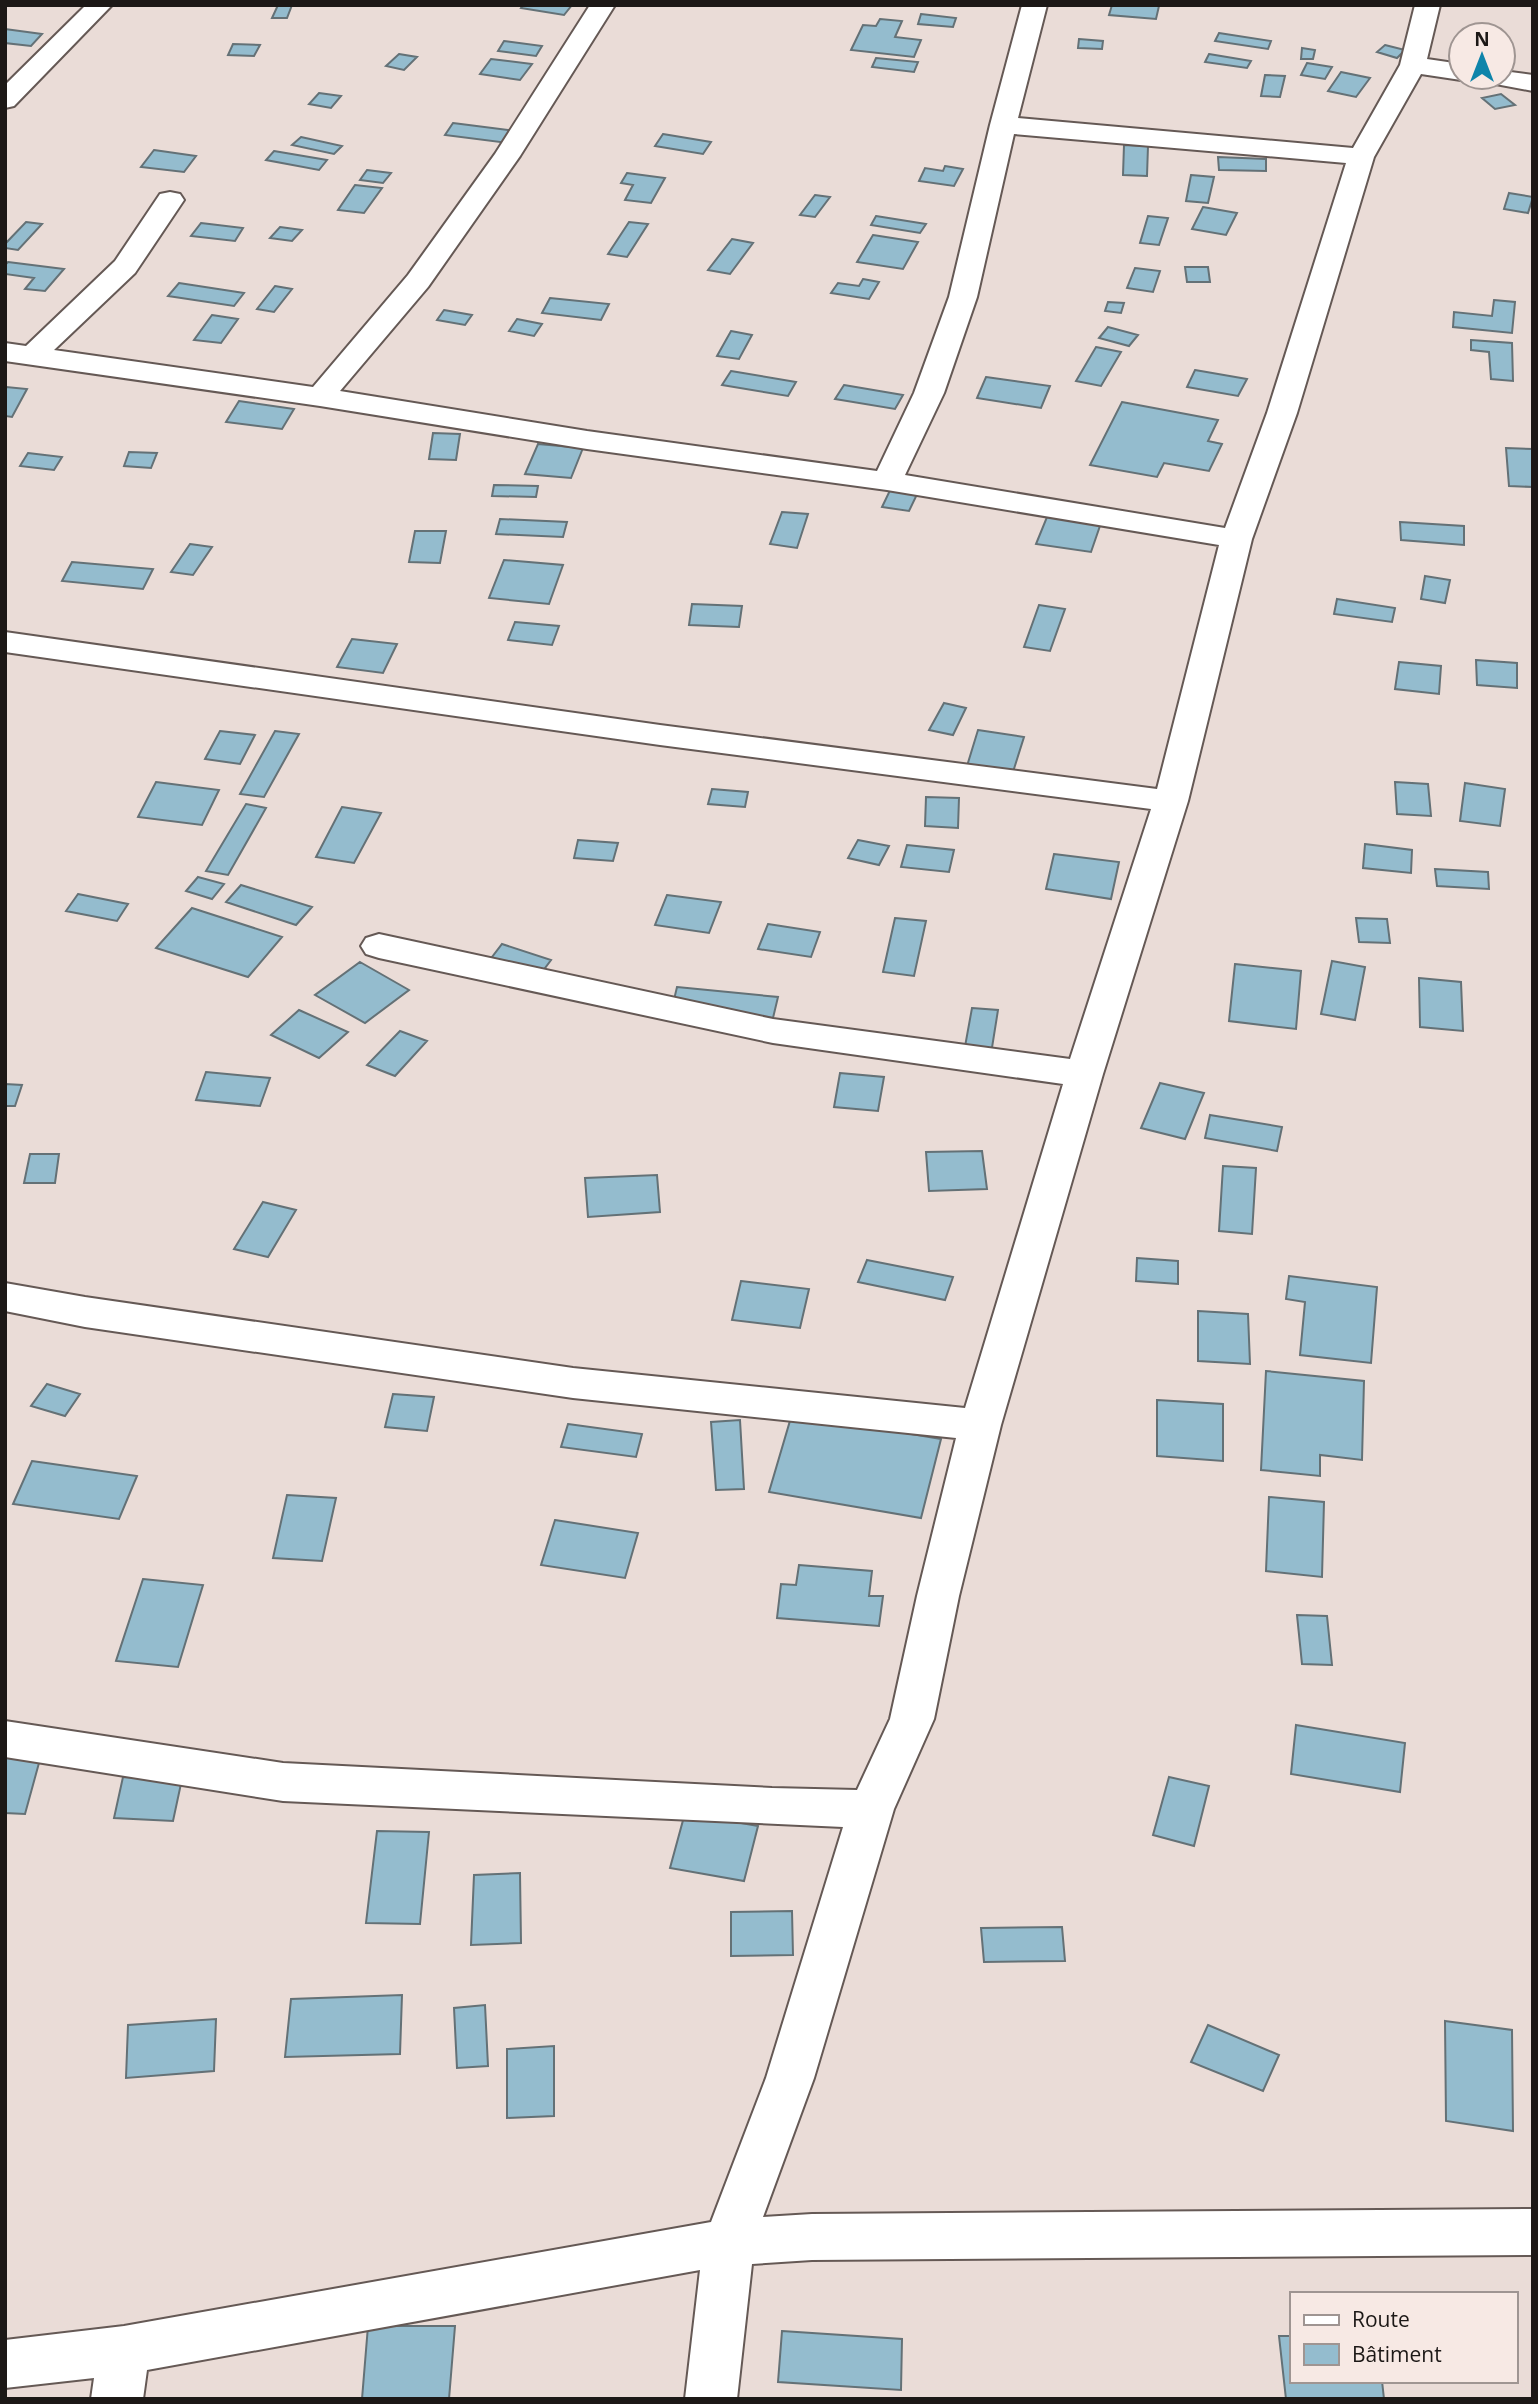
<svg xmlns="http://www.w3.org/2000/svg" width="1538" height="2404" font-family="'Open Sans',sans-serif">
<rect width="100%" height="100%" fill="#eadcd7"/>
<!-- building -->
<path fill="#94bcce" stroke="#647176" stroke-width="2" d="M278,5H292L287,18H272Z
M523,5H572L564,15L521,8Z
M1112,5H1145L1159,6L1156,19L1109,15Z
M921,14L956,18L953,27L918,24Z
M880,19L902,21L895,37L921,40L914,57L851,50L863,25L876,26Z
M5,29L42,34L31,46L5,43Z
M1219,33L1271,41L1268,49L1215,41Z
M1079,39L1103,41L1102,49L1078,48Z
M504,41L542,46L536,56L498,51Z
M233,44L260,45L254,56L228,55Z
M1385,45L1405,50L1397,58L1377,52Z
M1302,48L1315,50L1313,59H1301Z
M399,54L417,57L404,70L386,66Z
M1209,54L1251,61L1247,68L1205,62Z
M876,58L918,62L914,72L872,67Z
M491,59L532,64L520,80L480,74Z
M1307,63L1332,67L1325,79L1301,75Z
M1341,72L1370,78L1356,97L1328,91Z
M1265,75L1285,76L1280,97L1261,96Z
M319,93L341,96L331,108L309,104Z
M1501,94L1515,105L1495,109L1482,98Z
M453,123L516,131L508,143L445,135Z
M663,134L711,142L703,154L655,146Z
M301,137L342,146L334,154L292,145Z
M1124,145L1148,146L1147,176L1123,175Z
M154,150L196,156L184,172L141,167Z
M274,151L327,160L319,170L266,160Z
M1218,157L1266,159V171L1219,170Z
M945,166L963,169L954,186L919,181L925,168L943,171Z
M367,170L391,173L383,183L360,180Z
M627,173L665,178L651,203L625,200L633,185L621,183Z
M1191,175L1214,177L1208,203L1186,201Z
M355,185L382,188L364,213L338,210Z
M1509,193L1533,197L1528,213L1504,209Z
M815,195L830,197L815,217L800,215Z
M1203,207L1237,213L1226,235L1192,229Z
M876,216L926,224L920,233L871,225Z
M1148,216L1168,218L1159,245L1140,243Z
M26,222L42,224L18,250L5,248V244Z
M629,222L648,224L627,257L608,254Z
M201,223L243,228L235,241L191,236Z
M280,227L302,230L292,241L270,238Z
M873,235L918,242L903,269L857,262Z
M732,239L753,243L730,274L708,270Z
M8,262L64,269L45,291L25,289L34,278L5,274V265Z
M1185,267H1208L1210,282H1187Z
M1135,268L1160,271L1153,292L1127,288Z
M863,279L879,282L869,299L831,293L838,283L859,286Z
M179,283L244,293L234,306L168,296Z
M275,286L292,289L274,312L257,309Z
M550,298L609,304L601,320L542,313Z
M1494,300L1515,302L1512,333L1453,327L1454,312L1492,316Z
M1108,302L1124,303L1121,313L1105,311Z
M444,310L472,315L465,325L437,320Z
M212,315L238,319L221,343L194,340Z
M517,319L542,324L534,336L509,331Z
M1108,327L1138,335L1129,346L1099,338Z
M731,331L752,335L739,359L717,356Z
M1471,340L1512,343L1513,381L1491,379L1489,352L1471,350Z
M1096,347L1121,352L1101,386L1076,381Z
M1195,370L1247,379L1238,396L1187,387Z
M731,371L796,382L788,396L722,385Z
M986,377L1050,386L1041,408L977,398Z
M844,385L903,395L895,409L835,399Z
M6,387L27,389L12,417L5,416Z
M239,401L294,409L282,429L226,422Z
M1122,402L1218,420L1208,441L1222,444L1209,471L1164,463L1157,477L1090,465Z
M433,433L460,434L456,460L429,459Z
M538,444L583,448L571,478L525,474Z
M1506,448L1533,449V487L1509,486Z
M129,452L157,453L151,468L124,466Z
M28,453L62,457L54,470L20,466Z
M894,482L921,486L909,511L882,507Z
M494,485L538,486L536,497L492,496Z
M782,512L808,514L797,548L770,544Z
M1049,512L1102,520L1091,552L1036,544Z
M500,519L567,522L563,537L496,534Z
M1400,522L1464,526V545L1401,540Z
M415,531H446L440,563L409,562Z
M190,544L212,547L193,575L171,572Z
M504,560L563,565L549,604L489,598Z
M72,562L153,569L143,589L62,581Z
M1425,576L1450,580L1445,603L1421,599Z
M1337,599L1395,608L1392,622L1334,614Z
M692,604L742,606L739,627L689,625Z
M1039,605L1065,609L1050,651L1024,647Z
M515,622L559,626L552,645L508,640Z
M352,639L397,644L383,673L337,667Z
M1476,660L1517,663V688L1477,685Z
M1399,662L1441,666L1439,694L1395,689Z
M944,703L966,708L953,735L929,730Z
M978,730L1024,737L1013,772L967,766Z
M220,731L255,735L240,764L205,759Z
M275,731L299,734L264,797L240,794Z
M156,782L219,790L202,825L138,817Z
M1395,782L1428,784L1431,816L1397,814Z
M1465,783L1505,789L1500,826L1460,821Z
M712,789L748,792L745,807L708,804Z
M926,797L959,798L958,828L925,826Z
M246,804L266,808L228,875L206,871Z
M342,807L381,813L354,863L316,857Z
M578,840L618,843L613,861L574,858Z
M858,840L889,846L879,865L848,858Z
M1365,844L1412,850L1411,873L1363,868Z
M907,845L954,850L949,872L901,867Z
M1054,854L1119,862L1111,899L1046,889Z
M1435,869L1488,872L1489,889L1437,886Z
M198,877L224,884L212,899L186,891Z
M241,885L312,907L296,925L226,902Z
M78,894L128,904L117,921L66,911Z
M667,895L721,902L709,933L655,925Z
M192,908L282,937L248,977L156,948Z
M895,918L926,921L914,976L883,972Z
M1356,918L1387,919L1390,943L1359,942Z
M768,924L820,932L811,957L758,949Z
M502,944L551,960L539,976L489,961Z
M1332,961L1365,967L1355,1020L1321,1014Z
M360,962L409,990L365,1023L315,995Z
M1235,964L1301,971L1296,1029L1229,1021Z
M1419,978L1461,982L1463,1031L1420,1027Z
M677,987L778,997L773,1018L672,1008Z
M972,1008L998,1010L991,1054L964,1052Z
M299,1010L348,1032L319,1058L271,1035Z
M400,1031L427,1041L395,1076L367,1065Z
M206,1072L270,1078L260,1106L196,1100Z
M840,1073L884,1077L878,1111L834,1107Z
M1160,1083L1204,1093L1185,1139L1141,1128Z
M5,1084L22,1085L15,1106H5Z
M1210,1115L1282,1127L1277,1151L1205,1138Z
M982,1151L987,1189L929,1191L926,1152Z
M30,1154H59L55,1183H24Z
M1223,1166L1256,1168L1252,1234L1219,1231Z
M657,1175L660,1212L588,1217L585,1178Z
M263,1202L296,1210L268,1257L234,1249Z
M1137,1258L1178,1261V1284L1136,1281Z
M867,1260L953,1277L945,1300L858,1282Z
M1289,1276L1377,1287L1371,1363L1300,1355L1305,1302L1286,1299Z
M741,1281L809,1289L800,1328L732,1320Z
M1198,1311L1248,1314L1250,1364L1198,1361Z
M1266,1371L1364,1381L1362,1460L1320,1455V1476L1261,1470Z
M47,1384L80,1394L65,1416L31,1406Z
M393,1394L434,1397L427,1431L385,1427Z
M1157,1400L1223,1404V1461L1157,1456Z
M792,1414L941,1439L921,1518L769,1492Z
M740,1420L744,1489L716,1490L711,1422Z
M568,1424L642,1434L636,1457L561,1447Z
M32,1461L137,1476L119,1519L13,1504Z
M287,1495L336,1498L322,1561L273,1558Z
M1269,1497L1324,1502L1322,1577L1266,1571Z
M555,1520L638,1533L625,1578L541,1565Z
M799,1565L872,1571L869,1596H883L879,1626L777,1618L781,1584L796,1585Z
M143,1579L203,1585L178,1667L116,1661Z
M1297,1615L1327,1616L1332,1665L1302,1664Z
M1296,1725L1405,1743L1400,1792L1291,1774Z
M5,1750L42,1752L25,1814L5,1813Z
M123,1777L182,1779L173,1821L114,1818Z
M1169,1777L1209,1786L1194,1846L1153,1835Z
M685,1813L758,1826L744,1881L670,1868Z
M377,1831L429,1832L420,1924L366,1923Z
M520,1873L521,1943L471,1945L474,1875Z
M792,1911L793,1955L731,1956V1912Z
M1062,1927L1065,1961L984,1962L981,1928Z
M402,1995L400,2054L285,2057L291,1999Z
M485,2005L488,2066L457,2068L454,2008Z
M216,2019L214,2071L126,2078L128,2025Z
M1445,2021L1512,2030L1513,2131L1446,2121Z
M1208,2025L1279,2055L1263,2091L1191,2062Z
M554,2046V2116L507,2118V2049Z
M368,2326H455L449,2399H362Z
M782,2331L902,2339L901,2390L778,2382Z
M1279,2336H1291V2381H1382L1384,2399H1286Z"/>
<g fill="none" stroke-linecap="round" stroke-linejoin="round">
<!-- minor casing -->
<g stroke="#655955" stroke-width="4">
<path id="minor" d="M86,5H112L14,106L5,108V85Z
M590,5H615L520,156L428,287L340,391L587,431L877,471L914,393L949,297L990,125L1022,5H1047L1018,118L1353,148L1400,65L1415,5H1440L1427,59L1461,64V77H1470L1461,80L1421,74L1374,157L1297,413L1252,539L1188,801L1103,1074L1001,1425L959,1596L934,1719L894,1809L814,2078L763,2217L812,2214L1533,2209V2255L812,2260L752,2264L737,2399H685L700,2270L147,2370L143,2399H91L94,2378L5,2388V2340L124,2326L711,2222L766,2078L843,1827L283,1801L5,1757V1721L283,1763L772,1788L857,1790L890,1719L917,1596L956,1438L573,1398L85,1327L5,1311V1283L85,1297L573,1368L965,1408L1063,1084L773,1043L379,958L366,954L361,946L366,938L379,934L773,1019L1070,1059L1151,809L660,745L5,652V632L660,725L1157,789L1219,545L887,490L587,449L320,406L5,361V343L26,346L115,261L160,194L170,192L180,194L184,200L135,273L54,350L313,387L408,275L495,154ZM1014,134L1346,163L1267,413L1225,528L905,475L944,393L977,297Z
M1503,71L1533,75V91L1485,82L1481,77H1503Z"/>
</g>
<!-- minor -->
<use href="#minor" fill="#fff" fill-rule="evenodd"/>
</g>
<!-- border -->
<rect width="1538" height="2404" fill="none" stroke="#1c1816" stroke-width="14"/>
<!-- legend -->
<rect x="1290" y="2292" width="228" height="91" fill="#f7e9e4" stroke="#9f9592" stroke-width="2"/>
<rect x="1304" y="2315" width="35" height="10" fill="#ffffff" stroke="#9f9592" stroke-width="2"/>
<text x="1352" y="2327" font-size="21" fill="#1c1816">Route</text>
<rect x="1304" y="2344" width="35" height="21" fill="#94bcce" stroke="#9f9592" stroke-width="2"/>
<text x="1352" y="2362" font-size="21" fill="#1c1816">Bâtiment</text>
<!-- north arrow -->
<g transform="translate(1482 56)"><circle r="33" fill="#f7e9e4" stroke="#9f9592" stroke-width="2"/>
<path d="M0-5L12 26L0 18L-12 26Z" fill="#0e84aa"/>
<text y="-10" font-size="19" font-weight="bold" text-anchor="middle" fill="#1c1816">N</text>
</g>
</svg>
